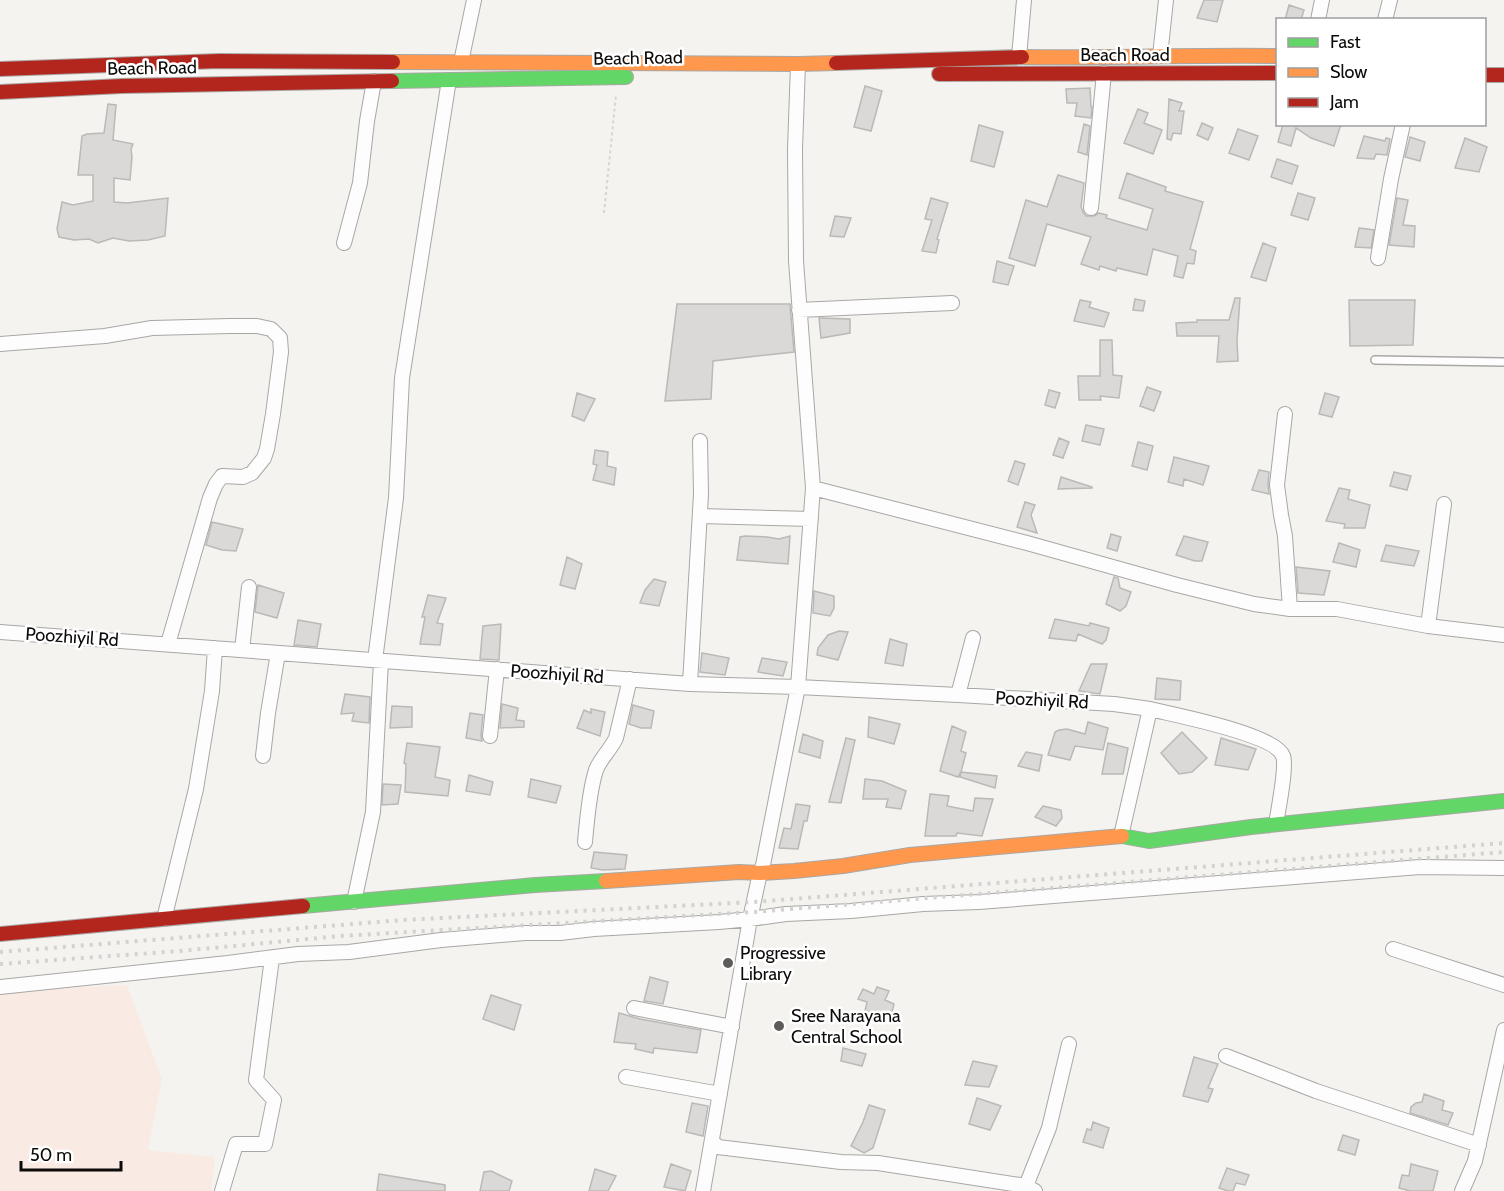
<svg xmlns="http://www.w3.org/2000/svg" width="1504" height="1191" font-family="Cabin,sans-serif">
<rect width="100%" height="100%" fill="#f5f3f0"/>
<!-- industrial -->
<path fill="#f9ebe4" d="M127,985L162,1079L148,1150L215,1157L211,1191H0V991Z"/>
<!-- building -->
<path fill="#dbd9d7" stroke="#bab9b7" stroke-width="1.5" d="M1204,0H1223L1217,22L1197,18Z
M1289,5L1304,10L1301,20H1285Z
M865,86L882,91L871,131L854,127Z
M1090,88L1091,107H1092L1091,118L1075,116L1077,103H1067L1066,89Z
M1169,99L1182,103L1179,111H1184L1181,134L1173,133L1171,140L1167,139Z
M108,104L116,105L113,140L133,144L131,149L132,157L130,180L114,178V202L127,203L168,198L165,236L148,240L129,241L113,238L98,243L89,239L74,240L59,237L57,229L62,202L73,205L93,201V175H78L82,136L87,134L104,133Z
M1138,109L1148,113L1144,123L1162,130L1153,154L1124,143Z
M1202,123L1213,128L1208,140L1197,135Z
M1084,124L1090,126L1087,155L1078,152Z
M1283,124H1341L1334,146L1311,138L1296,128L1291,146L1278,142Z
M979,125L1003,132L994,167L971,161Z
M1238,129L1258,136L1249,160L1229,153Z
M1364,136L1385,141L1386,138L1390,139L1387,155L1376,154L1374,159L1357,158Z
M1410,137L1425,142L1420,161L1405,157Z
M1465,138L1487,147L1479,172L1455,168Z
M1277,159L1298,166L1292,184L1271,177Z
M1127,173L1166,187L1165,191L1203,202L1190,249L1196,251L1194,264L1187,263L1183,278L1174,276L1178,256L1153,249L1147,275L1117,268L1116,271L1100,266L1099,270L1081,264L1091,237L1047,224L1035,266L1009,258L1026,200L1047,207L1058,175L1084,183L1081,207L1083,212L1086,216H1094L1099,213L1107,215L1106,218L1147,230L1153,209L1119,198Z
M1298,193L1315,198L1308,220L1291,215Z
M931,198L948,203L937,239L939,240L936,253L922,251L932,220L925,219Z
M1397,198L1408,200L1403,225L1415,226L1414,247L1389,245Z
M835,216L851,218L844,237L830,236Z
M1359,228L1374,230L1371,248L1355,247Z
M1263,243L1276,248L1266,281L1251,277Z
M997,261L1014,266L1008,285L993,282Z
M1235,298H1240L1237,341L1238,361L1217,362L1219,336H1177L1176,323L1197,322V320H1229Z
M1135,299L1145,301L1143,311L1133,310Z
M1080,300L1091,302L1089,307L1109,313L1104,327L1074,321Z
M1349,300H1415L1413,345L1350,346Z
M677,304H790L794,352L713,361L711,399L665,401Z
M819,318L850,319V333L821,338Z
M1100,340H1112L1113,375L1122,376L1119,398L1100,396L1101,400H1079L1078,376H1100Z
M1147,387L1161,392L1154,411L1140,406Z
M1049,390L1060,393L1055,408L1045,405Z
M577,393L595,399L584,421L572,416Z
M1325,393L1339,397L1332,417L1319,414Z
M1086,425L1104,429L1100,445L1082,441Z
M1059,438L1069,442L1063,458L1053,455Z
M1138,442L1153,446L1147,470L1132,466Z
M595,450L608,452L607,466L616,468L614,485L593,480L597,465L593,464Z
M1174,457L1209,466L1203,485L1184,479L1183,486L1168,482Z
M1015,461L1025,464L1018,485L1008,481Z
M1259,470L1269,472L1268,484L1269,494L1252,490Z
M1394,472L1411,476L1407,490L1390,486Z
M1061,477L1092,487V488L1058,489Z
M1339,488L1350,490L1348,499L1370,505L1365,528H1344L1345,524L1326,521Z
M1025,502L1035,505L1031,515L1037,533L1017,527Z
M212,522L243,529L236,551L222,550L206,545Z
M1111,534L1121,537L1117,551L1107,548Z
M745,536L767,537L779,539L790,536L788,564L737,560L740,537Z
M1184,536L1208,542L1202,561H1195L1176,555Z
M1339,543L1360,550L1356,567L1333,562Z
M1386,545L1419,551L1414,566L1381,561Z
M567,557L582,564L575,589L560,585Z
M1296,567L1330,571L1324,595L1298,593Z
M1114,577L1118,578L1120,588L1131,592L1126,606L1120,611L1106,604Z
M654,579L666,582L659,606L640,603L645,590Z
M258,585L284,593L277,618L255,612Z
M814,591L834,596V608L830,616L813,613Z
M428,595L446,598L437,623L443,624L440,645L420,644L425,617H422Z
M1055,619L1089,626L1090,623L1109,628L1106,640L1102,644L1078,634L1076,641L1049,638Z
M298,620L321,624L317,647L294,645Z
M501,624L499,660L480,659L483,626Z
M839,631L848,632L838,660L817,655L818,648L828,635Z
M890,639L907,644L903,666L885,663Z
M702,653L729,658L725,675L700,672Z
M762,658L787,662L783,676L758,672Z
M1091,664H1107L1100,694L1079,691Z
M1157,678L1181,681L1180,700L1155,699Z
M345,694L370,697L369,723L352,721L354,713L341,714Z
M502,704L518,708L516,720L524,721V727L500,728Z
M633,705L654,711L651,728H641L629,724Z
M392,706L412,707V727L390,728Z
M591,709L605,712L600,736L577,728L584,710L591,713Z
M470,713L483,715L481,735L482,741L466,738Z
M869,717L900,724L894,744L868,737Z
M1088,722L1108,728L1103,750L1075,746L1070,760L1048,755L1055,732L1059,730L1067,729L1085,734Z
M952,726L966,732L961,751L966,753L961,772L997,776L995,788L960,777L961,772L958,777L940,771Z
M1182,732L1207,758L1192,772L1179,774L1161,753Z
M803,734L823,741L820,758L799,752Z
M846,738L855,740L841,803L829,802Z
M1221,738L1256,749L1248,770L1215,765Z
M407,743L440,747L435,777L450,780L448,796L405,792L406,764L404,763Z
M1108,743L1128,748L1123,774H1102Z
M1026,752L1042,755L1039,771L1018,766Z
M469,775L493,782L490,795L466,791Z
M531,779L561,786L556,803L528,797Z
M865,779L882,781L906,791L901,809L886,807L888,799H863Z
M383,784L401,785L398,804L382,805Z
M930,794L949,796L947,806L973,811L975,798L993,799L982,836L957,833L956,836H925Z
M796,804L810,806L807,821H804L798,849L779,848L784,828L791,829Z
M1043,806L1061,810L1062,818L1056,826L1035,817Z
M594,852L627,855L625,869L603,870L591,868Z
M650,977L668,982L663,1004L644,1001Z
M877,987L889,991L885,1000L894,1004L890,1020L871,1017V1012L865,1011L867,1002L858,999L863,989L874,994Z
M491,995L521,1005L514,1030L483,1019Z
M619,1013L640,1019L701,1030L697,1053L654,1048L653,1053L635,1049L636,1044L614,1042Z
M843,1048L866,1054L862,1066L841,1061Z
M1194,1057L1218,1064L1208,1088L1213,1089L1208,1102L1183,1096Z
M973,1061L997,1066L989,1087L965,1085Z
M1424,1094L1444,1101L1442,1110L1453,1113L1448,1125L1410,1113L1411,1107L1416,1103L1422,1102Z
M977,1098L1001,1106L990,1130L969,1124Z
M692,1103L708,1106L703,1136L686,1132Z
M869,1105L885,1110L873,1148L864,1153L851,1146L863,1122Z
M1093,1122L1109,1128L1103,1148L1083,1142L1087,1129L1091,1130Z
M1343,1135L1359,1140L1355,1155L1338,1150Z
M671,1164L691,1171L685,1191L664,1187Z
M1411,1164L1438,1171L1433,1191H1410L1399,1188L1402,1175L1409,1176Z
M1227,1168L1249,1175L1245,1185L1236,1183L1233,1191H1228L1219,1188Z
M595,1169L616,1176L608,1191H589Z
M491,1171L512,1181L509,1191H480L484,1172Z
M379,1174L445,1185V1191H377Z"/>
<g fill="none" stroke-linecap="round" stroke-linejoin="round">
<!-- lane casing -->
<g stroke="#a9a7a5" stroke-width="10">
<path id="lane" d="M1375,360L1504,362"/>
</g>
<!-- street casing -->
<g stroke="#a9a7a5" stroke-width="16">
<path id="street" d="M1318,20L1322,0
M1385,20L1390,0
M1160,56L1166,0
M1019,57L1024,0
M461,62L474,0
M1091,208L1104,73
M344,243L360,183L367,121L374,81
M1378,258L1391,179L1403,124
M799,310L952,303
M0,344L105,336L152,328L230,326H257L271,329L280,338L281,352L273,414L267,449L264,458L252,473L243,477L222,476L216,484L210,498L168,644
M1285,414L1277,485L1281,515L1285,536L1290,609
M813,488L1027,543L1177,585L1254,604L1290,609H1337L1428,626L1504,635
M700,516L811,519
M1428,626L1444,504
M0,632L690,684L798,687L958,695L1114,704L1150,709L1121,836
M242,650L249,587
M375,660L396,498L402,378L449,80
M690,684L701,494L700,441
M958,695L973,638
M1150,709C1174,715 1275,734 1283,756C1287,766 1278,811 1276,824
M490,736L497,669
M263,756L268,713L278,653
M585,842C587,820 589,792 596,770C600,759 611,749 616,738L630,679
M354,902L373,812L381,661
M164,919L196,789L212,691L215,648
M1393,949L1504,985
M0,987L228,963L298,954L349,952L441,940L525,933H560L594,929L719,922L750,919L786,914L851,911L923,904L979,902L1420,867L1504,868
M634,1008L732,1027
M1226,1056L1316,1091L1479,1145
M626,1077L720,1094
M712,1141L718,1147L841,1162L878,1163L1026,1186L1035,1191
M1026,1186L1049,1128L1069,1044
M222,1191L236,1144H265L274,1100L256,1080L272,958
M703,1191L750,919L760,873L763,865L798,687L813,488L796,261L795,149L798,64
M1462,1191L1475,1161L1504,1030"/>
</g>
<!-- fast casing -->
<g stroke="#a9a7a5" stroke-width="16">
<path id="fast" d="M392,81L626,77
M1122,836L1149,841L1251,827L1504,801
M303,906L535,885L606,881"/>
</g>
<!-- slow casing -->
<g stroke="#a9a7a5" stroke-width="16">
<path id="slow" d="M1022,57C1108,58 1193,55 1278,56
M393,62L798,64L836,63
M606,881L739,872L760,873L794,871L843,866L910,855L1122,836"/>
</g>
<!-- jam casing -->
<g stroke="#a9a7a5" stroke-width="16">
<path id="jam" d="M836,63L1022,57
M0,69L219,61L393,62
M939,74L1278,73
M1484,75H1504
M0,92L122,86L392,81
M0,934L303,906"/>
</g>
<!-- path -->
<path stroke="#d5d4d4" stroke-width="2" stroke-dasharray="3 3" stroke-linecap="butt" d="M604,213L616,95"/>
<!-- lane -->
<use href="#lane" stroke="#fefdfd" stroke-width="7"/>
<!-- street -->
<use href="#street" stroke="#fefdfd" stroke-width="14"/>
<!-- fast -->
<use href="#fast" stroke="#63d668" stroke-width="14"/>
<!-- slow -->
<use href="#slow" stroke="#ff974d" stroke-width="14"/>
<!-- jam -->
<use href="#jam" stroke="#b3261e" stroke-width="14"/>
<!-- rail -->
<path stroke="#d2d2d1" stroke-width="4" stroke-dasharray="3 6" stroke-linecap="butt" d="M0,952L403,920L754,902L1504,843
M0,964L180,951L340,936L753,912L1504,852"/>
</g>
<!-- markers -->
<g fill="#5e5c5a" stroke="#fff" stroke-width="2">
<circle cx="728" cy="963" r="6"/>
<circle cx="779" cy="1026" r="6"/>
</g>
<g text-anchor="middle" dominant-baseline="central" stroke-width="5" stroke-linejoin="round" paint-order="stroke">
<!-- street labels -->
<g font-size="18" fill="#0c0b09" stroke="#fff">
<text x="1125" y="55">Beach Road</text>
<text transform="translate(638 58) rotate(-1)">Beach Road</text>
<text transform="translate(152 68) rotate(-1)">Beach Road</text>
<text transform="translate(72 637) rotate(4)">Poozhiyil Rd</text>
<text transform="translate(557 674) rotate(4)">Poozhiyil Rd</text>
<text transform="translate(1042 700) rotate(3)">Poozhiyil Rd</text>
</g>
<!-- poi labels -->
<g font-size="18" fill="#0c0b09" stroke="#fff" text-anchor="start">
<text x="740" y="953">Progressive<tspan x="740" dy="21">Library</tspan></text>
<text x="791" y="1016">Sree Narayana<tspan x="791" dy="21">Central School</tspan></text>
</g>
</g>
<!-- legend -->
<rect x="1276" y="18" width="210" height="108" fill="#ffffff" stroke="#9e9d9d" stroke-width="1.5"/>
<rect x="1288" y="38" width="30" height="9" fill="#63d668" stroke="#9e9d9d" stroke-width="1.5"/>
<text x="1330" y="48" font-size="18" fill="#0c0b09">Fast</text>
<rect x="1288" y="68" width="30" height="9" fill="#ff974d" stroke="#9e9d9d" stroke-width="1.5"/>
<text x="1330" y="78" font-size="18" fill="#0c0b09">Slow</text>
<rect x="1288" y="98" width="30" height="9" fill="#b3261e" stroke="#9e9d9d" stroke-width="1.5"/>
<text x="1330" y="108" font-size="18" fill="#0c0b09">Jam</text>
<!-- scale -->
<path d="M21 1161v9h100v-9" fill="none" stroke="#0c0b09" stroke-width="3"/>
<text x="30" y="1161" font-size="18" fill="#0c0b09" stroke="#ffffff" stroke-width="4.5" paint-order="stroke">50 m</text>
</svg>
